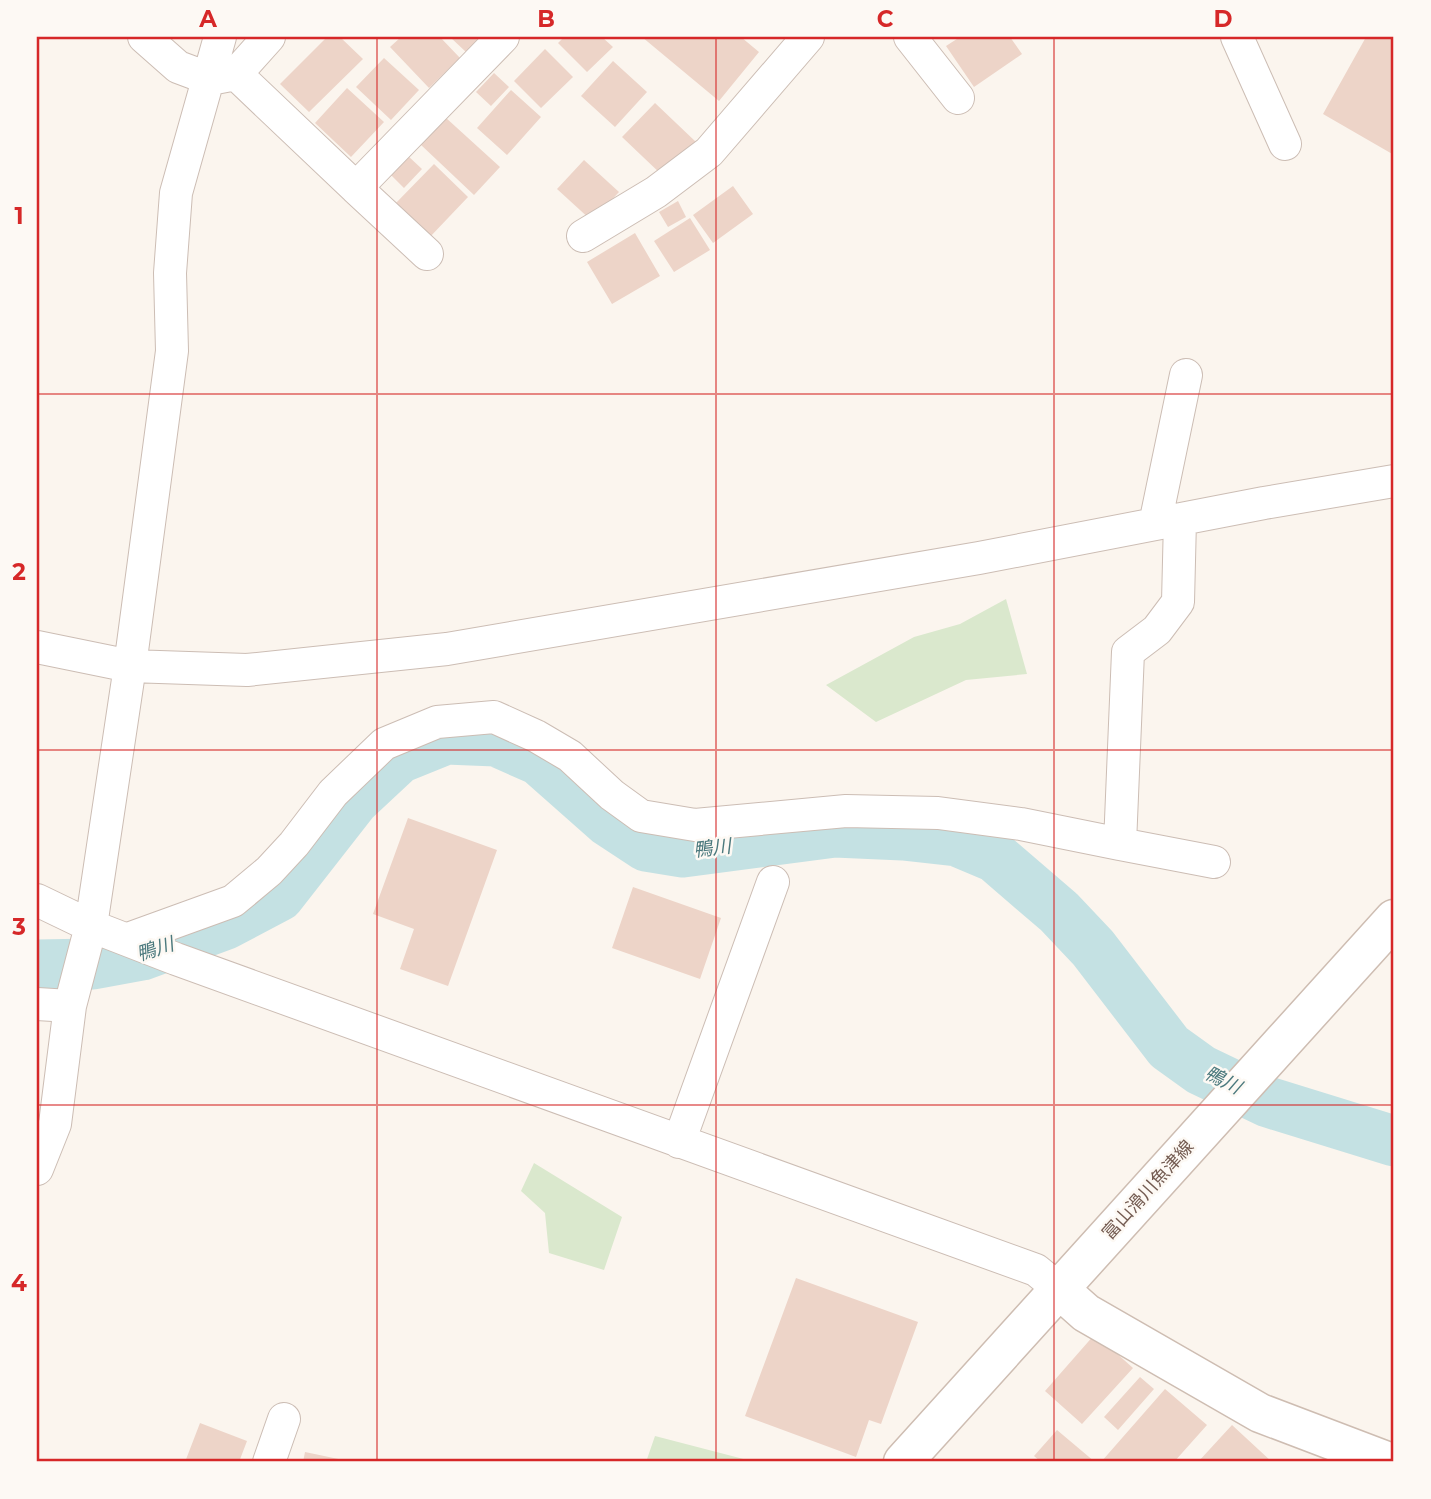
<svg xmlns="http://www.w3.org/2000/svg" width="1431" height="1499" font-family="Montserrat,'Noto Sans JP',sans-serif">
<rect width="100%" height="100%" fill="#fbf5ee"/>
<!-- green -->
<path fill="#dae8cd" d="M1006,599L1027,674L966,680L876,722L826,685L914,637L960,624Z
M534,1163L622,1217L604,1270L549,1253L545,1213L521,1191Z
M655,1436L755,1462H646Z"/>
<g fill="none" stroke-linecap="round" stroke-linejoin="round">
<!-- river -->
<path stroke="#c4e1e3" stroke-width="51" d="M37,965L93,964L142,955L226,924L279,896L354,800L399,758L446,739L496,741L539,760L608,821L646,846L683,852L835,832L903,835L957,841L995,857L1059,912L1093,948L1169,1047L1201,1070L1268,1102L1394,1141"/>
</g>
<!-- building -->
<path fill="#edd4c8" d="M327,37H340L363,59L309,112L280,84Z
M401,37H440L460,58L429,88L390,47Z
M450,37H480L466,52Z
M564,37H602L613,47L587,72L558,43Z
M642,37H741L759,52L719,101Z
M960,37H1010L1022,54L974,87L946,46Z
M1366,37H1394V155L1323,114Z
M545,49L573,77L541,108L514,81Z
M384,58L419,90L391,120L356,87Z
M613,61L647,92L615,127L581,96Z
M494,73L509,87L491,106L476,92Z
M347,88L384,122L351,157L315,123Z
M511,90L541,117L507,155L477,128Z
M655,103L696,142L663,176L622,137Z
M445,117L500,167L474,195L420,144Z
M407,155L422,169L404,188L389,173Z
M584,160L619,192L592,221L557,189Z
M434,164L468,197L429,238L394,205Z
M733,186L753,214L713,243L693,215Z
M678,201L686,217L668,227L659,212Z
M690,218L710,250L674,272L654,241Z
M635,233L660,276L612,304L587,262Z
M408,818L497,850L448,986L400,969L414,929L373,914Z
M633,887L721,918L700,979L612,948Z
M796,1278L918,1322L881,1424L869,1420L856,1457L745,1416Z
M1095,1334L1133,1368L1082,1424L1045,1391Z
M1140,1377L1154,1389L1118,1430L1104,1417Z
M1165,1389L1207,1425L1174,1462H1101Z
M200,1423L247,1441L239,1462H185Z
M1232,1425L1272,1462H1198Z
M1057,1430L1095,1462H1041L1034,1456Z
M305,1452L348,1461V1462H303Z"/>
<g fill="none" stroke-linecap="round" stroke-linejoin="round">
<!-- street casing -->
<g stroke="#ccbdb4" stroke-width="34">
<path id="street" d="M144,37L178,67L210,79L236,74L356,188L503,37
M910,37L958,98
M1237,37L1285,144
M236,74L269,37
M356,188L427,254
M583,236L656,192L709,152L808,37
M1180,520L1178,602L1157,630L1128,652L1120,844L1214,862
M1155,524L1186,375
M37,647L130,666L247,670L447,649L979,558L1264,503L1394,481
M37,900L91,926L176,959L1036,1270L1059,1289
M128,939L233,901L269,871L294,844L333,793L384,744L437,722L494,717L536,736L570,756L612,795L641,816L695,825L846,811L938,813L1021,824L1120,844
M37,1004L70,1006
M679,1142L773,882
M37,1169L55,1124L70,1006L91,926L130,666L172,351L170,273L176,193L220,37
M269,1462L284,1419"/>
</g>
<!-- secondary casing -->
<g stroke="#cebdb2" stroke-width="41">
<path id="secondary" d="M1059,1289L1086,1313L1260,1413L1389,1462
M903,1462L1394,919"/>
</g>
<!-- street -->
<use href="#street" stroke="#fff" stroke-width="32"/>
<!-- secondary -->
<use href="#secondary" stroke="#fff" stroke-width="38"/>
</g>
<!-- grid -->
<path fill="none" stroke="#d62828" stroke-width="2" stroke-opacity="0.55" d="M377,37V1462M716,37V1462M1054,37V1462M37,394H1394M37,750H1394M37,1105H1394"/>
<g text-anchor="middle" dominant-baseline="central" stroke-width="5" stroke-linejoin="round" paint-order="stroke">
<!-- street labels -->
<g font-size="18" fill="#745c52" stroke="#fdf9f4">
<text transform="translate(1148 1190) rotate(-48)">富山滑川魚津線</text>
</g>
<!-- water labels -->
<g font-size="19" font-style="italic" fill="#4b797d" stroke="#fdf9f4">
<text transform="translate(712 848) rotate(-7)">鴨川</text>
<text transform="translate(155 949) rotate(-18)">鴨川</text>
<text transform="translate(1223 1080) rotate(27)">鴨川</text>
</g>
</g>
<!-- border -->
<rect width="1431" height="1499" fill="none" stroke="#fdf9f4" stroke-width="77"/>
<rect x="38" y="38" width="1354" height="1422" fill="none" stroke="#d62828" stroke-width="2.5"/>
<g font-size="23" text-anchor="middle" font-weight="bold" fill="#d62828">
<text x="208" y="27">A</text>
<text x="546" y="27">B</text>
<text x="885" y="27">C</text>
<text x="1223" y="27">D</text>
<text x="19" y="224">1</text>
<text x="19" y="580">2</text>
<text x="19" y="935">3</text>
<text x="19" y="1291">4</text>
</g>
</svg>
